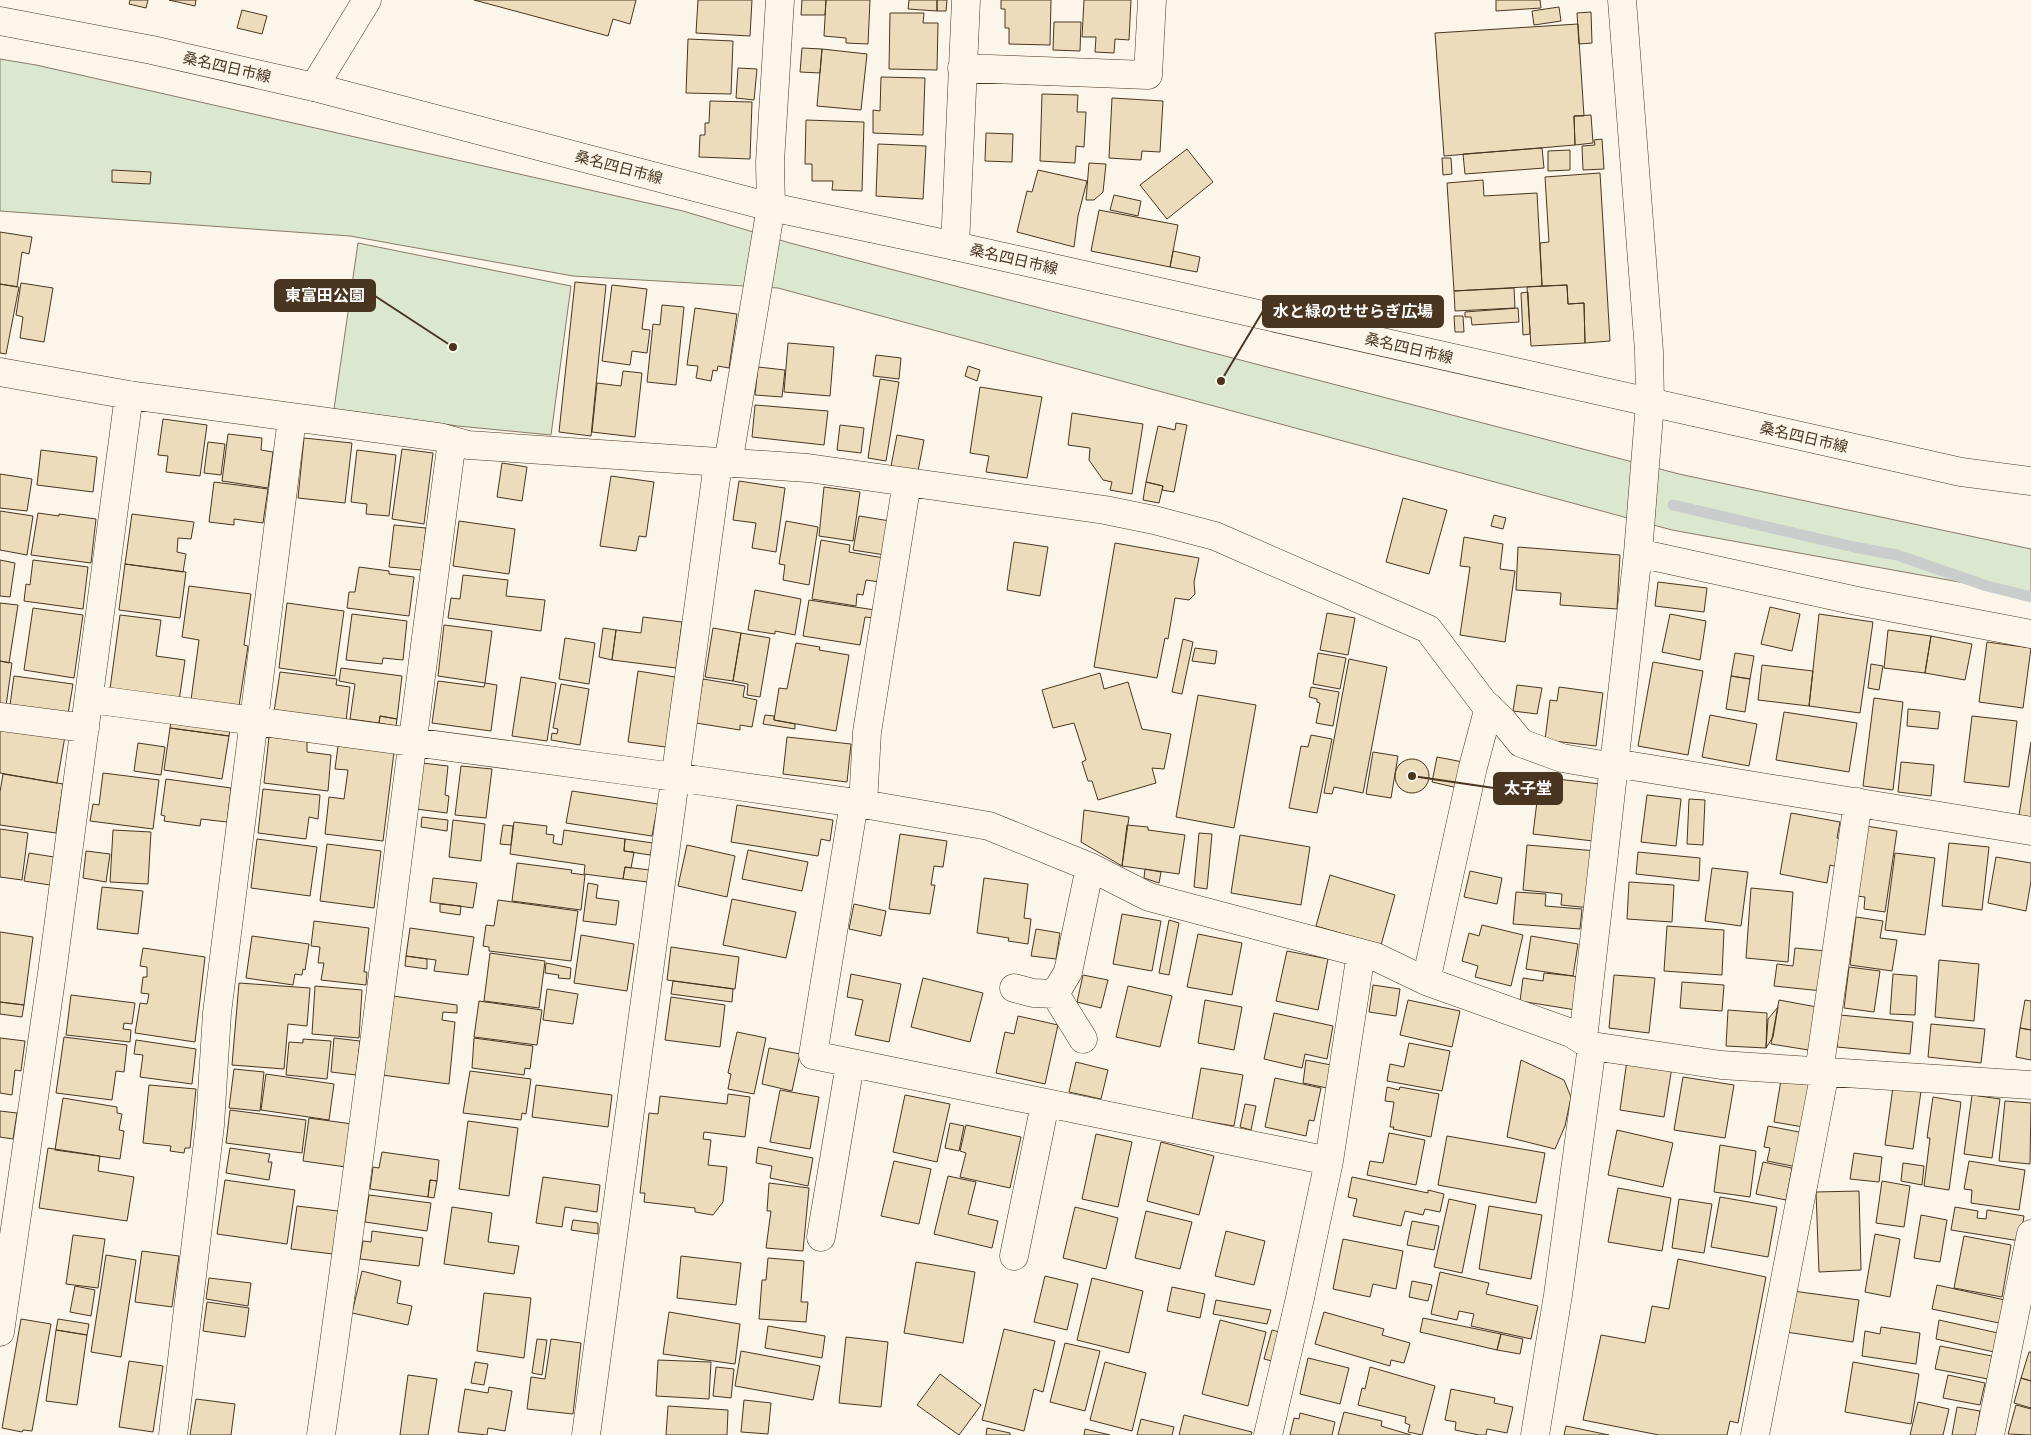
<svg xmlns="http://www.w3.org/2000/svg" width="2031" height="1435" font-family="'IBM Plex Sans','Noto Sans JP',sans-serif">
<rect width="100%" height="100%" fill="#fbf6e9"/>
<!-- green -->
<path fill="#dce7d0" stroke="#887966" d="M0,59L36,65L683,211L790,243L1679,474L2031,549V595L1672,530L778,288L573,276L350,236L0,211Z
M358,243L571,286L551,435L458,426L334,409Z"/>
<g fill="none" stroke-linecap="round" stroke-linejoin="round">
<!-- stream -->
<path stroke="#c9cecd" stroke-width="11" d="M1673,505L1854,547L1897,555L1987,586L2031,597"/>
</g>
<!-- building -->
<path fill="#ecdcbc" stroke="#4a3520" d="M130,0H148L146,8L129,4Z
M169,0H196L195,6Z
M474,0H636L630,24L613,19L608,36Z
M698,0H752L750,36L696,33Z
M802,0H826L825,15H801Z
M826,0H870L868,44L846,43V38L824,36Z
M909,0H937V11L908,9Z
M937,0H947L946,11H937Z
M1001,0H1051L1050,45L1009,44V28H1005V9H1001Z
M1084,0H1131L1129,40L1115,39L1114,53L1095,52L1096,37H1082Z
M1496,0H1540L1541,8L1496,11Z
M1559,7L1561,21L1534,25L1532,11Z
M242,10L267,16L262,34L237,28Z
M1591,12L1592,43L1579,44L1577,13Z
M890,13H924L923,23H938L937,70L889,69Z
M1054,22H1081L1080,51L1053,50Z
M1578,24L1584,116H1574L1575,145L1444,156L1435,33Z
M688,39L733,41L731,94L686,93Z
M802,48L822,49L820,73L800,72Z
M822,49L867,54L861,110L817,106Z
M738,68L757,69L754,100L736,98Z
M881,77L925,78L923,135L873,133V110L880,111Z
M1042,94L1078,95L1077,112H1086L1084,147L1076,146L1075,163L1040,161Z
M1112,98L1163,101L1160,152L1142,151L1141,160L1109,158Z
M710,101L752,102L750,159L699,157L700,135H705V123H709Z
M1591,115L1593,143L1575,145L1574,116Z
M806,120L864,122L862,191L832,190L833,181H812V164H805Z
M986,133L1013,134L1012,162L985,161Z
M1602,139L1604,169L1583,170L1582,146L1595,145L1594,140Z
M878,144L926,146L923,199L876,196Z
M1542,148L1544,168L1465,174L1463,154Z
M1187,149L1213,182L1167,219L1140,185Z
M1570,150V170L1548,171V151Z
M1442,158H1451L1452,174L1443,175Z
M1089,163L1106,164L1103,192L1094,200H1086Z
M112,170L151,172L150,184L112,182Z
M1038,170L1087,181L1078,216L1074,247L1017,232L1027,191L1032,192Z
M1600,173L1610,341L1585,343L1584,303L1568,304L1567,285L1542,286L1540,243L1549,242L1545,177Z
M1483,180L1484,196L1537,193L1542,286L1454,291L1447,183Z
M1114,195L1141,201L1138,216L1110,210Z
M1099,210L1178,225L1170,267L1091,251Z
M0,232L32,237L29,254L22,252L17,287L0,284Z
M1173,251L1200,257L1197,272L1170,267Z
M575,282L606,285L591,436L559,432Z
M21,283L53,288L44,342L20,338L23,317L16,315Z
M0,284L19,287L6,354L0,353Z
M612,285L647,289L642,329L650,330L647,353L632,351L630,365L602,361Z
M1567,285L1568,304L1584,303L1585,343L1531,346L1527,287Z
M1514,288L1515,308L1455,311L1454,291Z
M1528,292L1530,334L1523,335L1521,293Z
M662,305L684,307L676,385L647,382L653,324L660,325Z
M695,308L737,314L729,368L718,366L717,371L713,370L711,381L696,378L698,366L687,365Z
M1518,308L1519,322L1472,325L1471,317H1465V312Z
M1454,316H1463L1464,332H1455Z
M788,343L834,347L830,396L784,392Z
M876,355L901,358L899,379L873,376Z
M968,366L980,370L977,381L965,376Z
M758,367L785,370L782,397L755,395Z
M623,371L642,373L635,437L592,432L597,383L621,386Z
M880,379L899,382L886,461L868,458Z
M980,387L1042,397L1027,478L986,472L989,456L970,453Z
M755,405L828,411L824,445L752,437Z
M1072,413L1143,424L1132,494L1110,490L1112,482L1103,480L1089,460L1090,448L1068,445Z
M163,419L207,425L200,476L166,472L168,456L158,455Z
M1176,423L1187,425L1174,492L1162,490L1163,486L1146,482L1158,426L1175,430Z
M840,425L864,428L861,453L837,450Z
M228,434L262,438L261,450L273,452L268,488L222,481Z
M897,435L924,440L918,471L891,466Z
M304,438L352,443L345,503L298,498Z
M208,442L225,444L221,475L204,473Z
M402,449L433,453L424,524L392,519Z
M41,450L97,457L93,492L37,485Z
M357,450L396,455L389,516L366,514L367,504L351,502Z
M502,463L527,467L522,501L497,497Z
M0,474L32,479L27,511L0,508Z
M611,476L654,482L646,537L639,536L636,551L600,546Z
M739,481L785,488L776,552L752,548L756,523L733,520Z
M214,482L268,489L263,523L234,519V525L209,522Z
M1146,482L1163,486L1159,503L1143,500Z
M824,487L860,492L853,541L819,536Z
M1403,498L1447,510L1429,574L1386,562Z
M0,511L33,516L27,555L0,550Z
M38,513L59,516V514L96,519L91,563L31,555Z
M132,514L194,522L191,539L178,538L177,552L186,554L183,572L125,564Z
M1494,515L1506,518L1503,529L1491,526Z
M859,516L890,521L885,555L853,550Z
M459,521L515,529L509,574L453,566Z
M786,521L818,527L809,585L783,580L785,565L779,564Z
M394,525L426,528L421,570L389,567Z
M1464,537L1503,544L1500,569L1515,571L1505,642L1460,635L1470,567L1460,566Z
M821,540L850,545L849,552L884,558L880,582L866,580L863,595L857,594L856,606L812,599Z
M1014,542L1048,547L1040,596L1007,590Z
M1115,543L1199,558L1194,582L1195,594L1189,600L1175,598L1168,639L1165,638L1157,678L1094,667Z
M1518,547L1620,555L1617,609L1560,605L1561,593L1516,590Z
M0,560L15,563L10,597L0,596Z
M33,560L88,567L83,609L24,601L26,584L30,585Z
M125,564L186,572L180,618L119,610Z
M359,567L389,571V574L414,577L409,616L347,608L349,592H355Z
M463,575L508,580L506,596L545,600L541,631L448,618L451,598L460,599Z
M1658,582L1707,588L1704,612L1655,606Z
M189,586L251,594L244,645L248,646L239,706L191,700L199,640L182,637Z
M755,590L801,599L795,635L775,631V634L748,630Z
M809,600L875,610L874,618L865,617L860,645L803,636Z
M0,603L18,605L9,663L0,661Z
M287,603L344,611L335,676L279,668Z
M1770,607L1800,614L1792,651L1761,644Z
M33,608L83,615L74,678L24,670Z
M1327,613L1355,618L1348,655L1320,650Z
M352,614L407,621L403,660L383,658L382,664L346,660Z
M1670,614L1706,621L1700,660L1662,652Z
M1819,614L1873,622L1860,713L1809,706Z
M120,615L161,620L156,656L185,660L179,701L110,689Z
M643,617L682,622L676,668L612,660L616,630L641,633Z
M444,625L492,631L485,683L438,676Z
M603,628L616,630L612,660L599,657Z
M713,628L741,633L733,681L705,677Z
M1888,630L1931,636L1925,673L1884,668Z
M741,633L770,638L760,697L747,695L748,684L733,681Z
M1931,636L1972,644L1965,680L1925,673Z
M565,638L595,643L589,684L559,679Z
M1183,639L1193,642L1182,694L1172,692Z
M1987,642L2031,648L2023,708L1979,702Z
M796,643L820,647L819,650L849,655L836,731L774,720L779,688L787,689Z
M1195,648L1217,651L1215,664L1192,661Z
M1318,653L1346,658L1340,689L1313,684Z
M1735,653L1754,656L1750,679L1731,676Z
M1349,659L1387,667L1363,793L1334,787L1332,794L1324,793Z
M0,661L12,663L6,706L0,705Z
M1653,662L1703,671L1688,755L1638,746Z
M1871,664L1883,666L1879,690L1868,688Z
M1762,665L1813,671L1809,706L1758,700Z
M341,668L402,676L397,719L380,716L379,723L350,719L355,684L339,681Z
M638,671L675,677L666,747L628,742Z
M280,672L337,679L336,685L350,687L346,721L274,712Z
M1100,673L1104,689L1128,682L1142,729L1171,734L1164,769L1152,768L1156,783L1098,800L1092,781H1088L1082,762L1086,760L1074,723L1053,728L1042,690Z
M14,676L73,684L68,714L10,705Z
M1731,676L1750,679L1745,712L1726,709Z
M521,677L556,683L547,741L512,736Z
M703,679L745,686L743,697L757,700L752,727L740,725V730L696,723Z
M438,681L484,687L485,683L497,685L491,731L432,723Z
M561,684L589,689L580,745L551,740L552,733L557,734L558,729L553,728Z
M1517,685L1542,688L1537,714L1513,711Z
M1311,687L1339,692L1333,726L1316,723L1320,703L1317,702V699L1309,697Z
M1559,687L1603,693L1596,746L1545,740L1550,700L1557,701Z
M1198,695L1256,705L1234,828L1176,817Z
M1874,698L1903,702L1893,790L1863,786Z
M1908,709L1940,712L1938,729L1907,726Z
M1784,712L1857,723L1849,772L1776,760Z
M765,715L774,716V720L795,724V729L763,724Z
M1710,715L1757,724L1749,766L1702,757Z
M380,716L397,719L396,726L379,723Z
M1972,716L2017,721L2009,787L1964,782Z
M171,720L230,729L229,736L170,728Z
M0,728L65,736L57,783L0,773Z
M170,728L229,736L222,779L164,770Z
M1311,735L1332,739L1317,813L1289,808L1301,746L1308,747Z
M269,737L307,741V752L331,755L328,791L264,783Z
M787,737L851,744L847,782L783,774Z
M2031,742V817L2019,815Z
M138,743L165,747L161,775L134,771Z
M338,746L394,752L383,841L325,834L329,797L344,799L348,770L335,769Z
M1373,752L1398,756L1391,798L1366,794Z
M1437,757L1463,762L1458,788L1432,782Z
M1395 776a17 17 0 1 1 34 0a17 17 0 1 1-34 0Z
M1901,762L1934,765L1931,796L1898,792Z
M422,763L448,766L445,795L449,796L447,813L416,809Z
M461,766L492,769L486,818L455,815Z
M103,773L159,780L153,829L90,821L93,804L99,805Z
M3,774L63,784L56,833L0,825V792Z
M1540,777L1600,784L1593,841L1533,834Z
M166,779L231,788L227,822L201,819L200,826L164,821L165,816L161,815Z
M263,789L320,795L318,819L309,817L306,839L258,833Z
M572,791L658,804L652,836L566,823Z
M1647,795L1681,799L1676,846L1641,842Z
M1689,799L1705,800L1703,845L1687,844Z
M737,805L833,820L830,841L821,839L818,856L731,842Z
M1084,810L1129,817L1122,866L1081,842Z
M1791,813L1840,822L1837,838L1846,841L1841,868L1830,865L1827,883L1780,874Z
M422,817L448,820L447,831L421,827Z
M453,820L485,824L481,861L449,857Z
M514,822L547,826L546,834L554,835L553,843L562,845L564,830L625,839L624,851L634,852L631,868L625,867L623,879L584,874L585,865L510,854Z
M503,825L513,826L511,845L500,844Z
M1127,825L1148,827V830L1185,835L1179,874L1122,866Z
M1866,826L1897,831L1885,912L1864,909L1865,897L1856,896Z
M0,829L28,833L22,880L0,877Z
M113,830L151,832L148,884L110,882Z
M1199,833L1212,834L1207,889L1194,887Z
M900,834L947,841L943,867L934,866L931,885H935L930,914L889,909Z
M1240,835L1310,847L1301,905L1231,893Z
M257,839L317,847L310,896L251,888Z
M625,839L653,843L650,855L624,851Z
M1949,843L1989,847L1982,910L1942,906Z
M327,844L381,851L374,908L320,901Z
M687,845L735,856L727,897L678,886Z
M1527,845L1597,851L1591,908L1561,905L1562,894L1523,890Z
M748,850L808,862L802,891L742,879Z
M86,851L110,854L106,882L83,878Z
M1638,852L1700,858L1699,881L1636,874Z
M29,853L54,857L50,885L24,881Z
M1895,853L1935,858L1925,935L1885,930Z
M1996,857L2031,863V881L2026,911L1988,903Z
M517,863L572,870L571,873L585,875L581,910L512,901Z
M625,867L650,870L648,882L623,879Z
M1712,868L1748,872L1741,926L1705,921Z
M1145,869L1161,872L1159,883L1144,878Z
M1470,871L1502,878L1497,904L1464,897Z
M1330,875L1395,895L1381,945L1316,926Z
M433,878L477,883L473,908L430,902Z
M984,878L1028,884L1024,918L1031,919L1028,944L1008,941L1009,938L977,933Z
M1629,882L1674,885L1672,922L1627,919Z
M588,883L598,885L596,898L619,901L616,925L583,921Z
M102,887L143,891L138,934L97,929Z
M1751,888L1793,892L1788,962L1746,958Z
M1516,892L1546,894L1545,906L1582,909L1580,929L1513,924Z
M732,899L796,912L786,958L723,945Z
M498,900L578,911L571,961L489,951V947L483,946L486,925L494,926Z
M440,904L461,906L460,915L440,912Z
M854,904L886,911L881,936L849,929Z
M1122,914L1161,921L1152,971L1113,964Z
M1856,917L1883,921L1880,938L1897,940L1892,971L1850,965Z
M1169,920L1179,923L1169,975L1159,973Z
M314,921L369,928L364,972H367L366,985L321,980L324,963H318L320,947L311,946Z
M1482,925L1523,935L1511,986L1475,977L1478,966L1462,961L1469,933L1479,936Z
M1667,926L1724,930L1722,975L1664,971Z
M410,928L474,937L468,975L434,971L436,960L406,956Z
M1036,929L1060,933L1056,959L1031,956Z
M0,932L33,937L24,1005L0,1002Z
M1198,934L1242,943L1232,995L1187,987Z
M581,935L634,944L627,991L574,983Z
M252,936L309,944L305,970L303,969L302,975L295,974L293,985L246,978Z
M1531,936L1578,944L1573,976L1526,969Z
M671,947L739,957L735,989L667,980Z
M143,948L205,957L195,1042L135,1033L140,1003L147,1004L149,994L141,993L143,977H147V967L140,966Z
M1795,948L1826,951L1822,991L1774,986L1777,964L1793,966Z
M1287,951L1328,959L1318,1010L1276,1001Z
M490,953L545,961L539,1008L484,1001Z
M406,956L427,959V969L405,966Z
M1939,960L1979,964L1974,1021L1935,1017Z
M546,963L571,968L570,979L558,978L559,975L545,973Z
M1849,967L1880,971L1874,1012L1844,1008Z
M1544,973L1573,976L1587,980L1582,1011L1520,1001L1523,978L1543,981Z
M851,974L901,984L889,1042L855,1035L863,1000L847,997Z
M1893,974L1917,976L1915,1015L1890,1014Z
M1083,975L1108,980L1101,1008L1077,1002Z
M1614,975L1655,978L1649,1033L1609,1028Z
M923,978L983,993L970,1042L911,1027Z
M673,981L733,989L732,1002L671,994Z
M1682,982L1724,985L1722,1011L1680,1008Z
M239,983L310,988L307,1026L288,1024L284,1069L232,1065Z
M1373,985L1400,989L1396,1016L1369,1012Z
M315,986L362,990L359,1038L312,1034Z
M1128,986L1172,996L1160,1047L1116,1037Z
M547,989L578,994L573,1024L543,1020Z
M71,995L135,1003L132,1024L124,1023L123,1029L131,1030L130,1042L66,1035Z
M393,996L457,1005V1013L443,1012L442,1020L455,1022L449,1084L382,1075Z
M671,997L725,1005L720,1047L665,1040Z
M1205,1000L1242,1007L1234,1050L1198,1043Z
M1408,1000L1460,1011L1452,1047L1400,1035Z
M1779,1000L1822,1008L1815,1051L1771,1044Z
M2025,1000L2031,1001V1030L2020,1028Z
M479,1001L542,1010L537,1045L474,1037Z
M0,1002L24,1005L22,1017L0,1014Z
M1778,1007L1773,1037L1766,1048L1768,1019Z
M1728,1010L1767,1013L1766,1048L1726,1046Z
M1274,1013L1333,1026L1327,1059L1305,1054L1302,1068L1264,1059Z
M1840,1015L1913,1022L1910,1054L1837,1047Z
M1018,1016L1058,1025L1045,1084L996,1073L1005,1032L1014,1034Z
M1931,1024L1985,1029L1981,1063L1928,1057Z
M2020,1028L2031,1030V1060L2016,1057Z
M737,1032L766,1038L754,1094L728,1089L731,1074L728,1073Z
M64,1037L127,1045L124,1072L116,1071L112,1100L56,1093Z
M0,1038L25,1041L21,1071L15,1070L12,1095L0,1093Z
M334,1038L360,1041L356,1075L331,1072Z
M474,1038L533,1046L530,1069L525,1068L524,1075L472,1068Z
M303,1039L331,1041L327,1079L286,1075L289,1042L303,1043Z
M136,1040L196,1049L192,1084L140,1077L143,1055L134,1054Z
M1409,1043L1450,1051L1442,1091L1387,1081L1390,1064L1404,1067Z
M769,1048L800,1054L792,1091L762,1084Z
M1306,1060L1331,1065L1327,1088L1303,1083Z
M1521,1060L1564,1080L1571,1097L1565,1126L1555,1149L1507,1137Z
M1627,1060L1672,1067L1664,1117L1620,1110Z
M1076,1062L1108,1070L1101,1099L1069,1092Z
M1201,1068L1243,1075L1234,1126L1192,1119Z
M234,1069L264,1072L260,1111L229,1108Z
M470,1071L531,1079L526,1114L522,1113L521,1120L463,1113Z
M266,1074L334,1084L329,1120L261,1110Z
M1683,1077L1734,1085L1725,1138L1674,1130Z
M1275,1078L1321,1088L1314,1121L1309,1120L1306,1136L1265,1127Z
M1781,1080L1815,1086L1809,1128L1774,1122Z
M149,1085L196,1089L190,1148H185L184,1153L170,1151L171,1146L143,1143Z
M536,1085L612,1095L608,1127L532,1117Z
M1387,1087L1399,1090L1400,1087L1439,1094L1431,1137L1393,1129L1394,1127H1390L1394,1102L1385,1101Z
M1893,1087L1921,1091L1913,1149L1885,1145Z
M780,1090L819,1097L810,1149L770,1142Z
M728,1094L750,1097L745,1137L704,1132L703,1139L711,1140L708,1165L727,1167L723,1202L713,1215L695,1212V1208L644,1202L645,1193H640L649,1113L658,1114L660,1096L727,1104Z
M905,1095L950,1104L937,1162L893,1152Z
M1972,1095L2000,1099L1992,1158L1964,1154Z
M1933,1097L1961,1102L1949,1190L1924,1186L1930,1138H1927Z
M63,1098L117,1107V1113L122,1114L119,1130L124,1131L120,1159L55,1150Z
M2005,1101L2031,1103L2030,1164L1999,1161Z
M1245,1104L1256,1106L1251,1130L1240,1127Z
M230,1110L306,1120L302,1153L226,1143Z
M0,1111L17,1113L13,1139L0,1137Z
M309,1118L352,1124L346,1167L303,1161Z
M468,1121L518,1128L509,1196L459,1189Z
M950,1123L964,1126L959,1151L945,1148Z
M966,1125L1021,1137L1010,1188L960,1177L966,1153L960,1151Z
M1768,1126L1804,1133L1797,1167L1767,1161L1770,1148L1764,1147Z
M1617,1130L1673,1143L1663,1187L1608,1175Z
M1389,1133L1425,1140L1416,1185L1367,1175L1370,1161L1383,1163Z
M1096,1134L1132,1142L1118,1207L1082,1199Z
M1447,1136L1545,1153L1536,1203L1438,1185Z
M1161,1142L1214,1156L1199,1215L1147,1201Z
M1720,1145L1756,1151L1750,1197L1714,1192Z
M758,1147L813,1158L808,1186L770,1178L772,1166L756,1163Z
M48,1148L100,1156L98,1171L134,1177L127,1221L39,1208Z
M230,1148L270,1154L268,1162H272L269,1180L226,1173Z
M382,1152L439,1160L437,1181L430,1180L428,1197L370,1189L373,1167L379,1168Z
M1854,1153L1882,1157L1879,1182L1850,1179Z
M894,1161L931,1169L919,1224L881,1216Z
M1969,1161L2025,1170L2019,1210L1971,1203L1972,1190L1964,1189Z
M1763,1162L1792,1168L1786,1200L1756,1194Z
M1903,1163L1924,1166L1922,1185L1901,1181Z
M948,1176L976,1182L968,1214L998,1221L992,1248L934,1234Z
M543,1177L600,1185L597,1212L565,1207L562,1227L536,1223Z
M1352,1177L1428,1193V1190L1444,1194L1440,1212L1425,1209L1423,1215L1405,1211L1401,1226L1353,1216L1357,1199L1348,1197Z
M225,1180L295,1190L287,1244L217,1234Z
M430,1180L437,1181L434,1198L428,1197Z
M1882,1181L1910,1186L1904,1227L1876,1223Z
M769,1183L809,1188L803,1251L766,1248L771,1211H767Z
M1618,1188L1671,1198L1662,1251L1608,1242Z
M1859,1191L1861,1270L1819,1272L1816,1192Z
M369,1195L431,1203L427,1231L365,1222Z
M1720,1197L1777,1207L1768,1257L1711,1247Z
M1449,1199L1476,1205L1462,1273L1434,1267Z
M1679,1199L1712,1204L1704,1253L1672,1248Z
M297,1206L338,1211L333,1254L291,1249Z
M1489,1206L1542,1215L1531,1279L1479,1269Z
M452,1207L492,1213L488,1242L519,1246L514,1274L444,1264Z
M1075,1207L1118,1218L1106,1269L1063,1258Z
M1955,1207L1978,1211L1977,1218L1986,1219L1987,1210L2024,1216L2020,1241L1951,1230Z
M1146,1211L1192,1222L1180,1269L1135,1258Z
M1921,1215L1947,1220L1940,1262L1914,1258Z
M573,1220L598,1223V1234L571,1230Z
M1412,1221L1439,1226L1434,1250L1407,1245Z
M372,1231L423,1238L419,1266L360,1259L363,1241L371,1242Z
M1226,1231L1265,1241L1254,1285L1215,1276Z
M1875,1234L1900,1239L1890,1297L1865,1292Z
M73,1235L105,1239L98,1288L66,1284Z
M1964,1236L2011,1245L2002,1297L1954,1288Z
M1343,1239L1403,1251L1396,1289L1373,1284L1370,1297L1333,1289Z
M142,1251L179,1256L172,1307L135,1302Z
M106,1255L136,1260L121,1357L91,1352Z
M681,1256L741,1263L736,1305L677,1298Z
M768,1258L804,1261L801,1302H808L806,1322L759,1319L762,1280H766Z
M1678,1259L1766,1277L1738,1423L1730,1421L1727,1435H1659L1583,1420L1601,1335L1645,1343L1652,1306L1669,1309Z
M916,1262L975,1272L963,1343L904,1333Z
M362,1271L401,1281L397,1303L412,1306L408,1325L352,1313Z
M1440,1272L1489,1283L1486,1294L1538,1306L1531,1339L1471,1326L1474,1314L1459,1311L1457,1320L1431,1314Z
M1045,1276L1078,1284L1067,1330L1034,1322Z
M209,1278L251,1283L248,1306L206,1299Z
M1092,1278L1143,1291L1129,1353L1077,1340Z
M1412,1281L1432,1285L1428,1301L1409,1297Z
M1937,1285L2005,1300L1999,1323L1932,1309Z
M75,1286L95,1290L91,1316L70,1312Z
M1172,1287L1205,1294L1200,1318L1167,1311Z
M1793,1291L1859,1300L1853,1342L1786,1332Z
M484,1293L531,1298L524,1358L477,1351Z
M1216,1300L1271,1310L1267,1324L1213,1314Z
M207,1302L249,1308L245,1337L203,1331Z
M669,1312L740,1324L735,1364L663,1354Z
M1324,1312L1384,1329L1382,1335L1410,1343L1404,1363L1391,1360L1390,1366L1315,1344Z
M1423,1318L1501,1334L1497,1350L1420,1332Z
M21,1319L51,1324L32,1431L23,1430L22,1432L2,1428Z
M58,1319L89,1324L87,1335L56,1330Z
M1220,1320L1266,1332L1248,1406L1202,1394Z
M1939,1320L1998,1333L1994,1352L1936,1339Z
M768,1326L825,1336L822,1358L765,1348Z
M1881,1327L1920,1333L1916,1364L1862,1356L1865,1331L1880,1334Z
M1004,1329L1055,1341L1043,1392L1034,1389L1024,1431L982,1420Z
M56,1330L87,1335L77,1405L46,1401Z
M1272,1330L1283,1333L1276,1362L1264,1359Z
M1501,1334L1523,1339L1520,1354L1497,1350Z
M846,1337L888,1342L881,1407L839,1403Z
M537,1339L547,1340L542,1375L532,1373Z
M551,1339L581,1343L573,1414L527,1409L531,1377L545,1379Z
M1065,1343L1100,1351L1085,1411L1050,1402Z
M1940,1346L1992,1356L1988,1379L1935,1369Z
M741,1351L820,1366L813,1400L735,1386Z
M2029,1352H2031V1381L2021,1378Z
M1308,1358L1349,1368L1340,1404L1300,1394Z
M658,1360L711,1362L709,1399L656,1396Z
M129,1361L163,1366L153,1432L119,1427Z
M475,1362L488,1364L484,1385L471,1383Z
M1105,1362L1146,1373L1132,1431L1090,1420Z
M1853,1362L1919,1374L1911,1424L1845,1412Z
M716,1367L734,1369L731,1398L713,1396Z
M1370,1367L1435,1386L1422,1435L1408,1432L1410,1425L1405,1423L1406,1417L1358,1405L1362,1388L1365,1389Z
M940,1374L981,1405L959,1435L917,1405Z
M408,1375L437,1379L428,1435H400Z
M1948,1375L1985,1383L1980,1405L1943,1398Z
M2021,1378L2031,1381V1408L2014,1403Z
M489,1387L512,1391L505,1431L488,1428L487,1435L458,1432L465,1389L488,1393Z
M1451,1389L1495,1398L1494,1403L1513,1407L1507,1433L1487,1429L1486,1435H1479L1455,1430L1456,1422L1445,1420Z
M196,1399L235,1404L231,1435H190Z
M744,1400L771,1403L768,1434L741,1432Z
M1918,1402L1949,1409L1943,1435H1910Z
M2016,1405L2031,1409V1435L2008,1434Z
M668,1406L728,1410L727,1435H666Z
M1957,1407L1980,1411L1976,1435H1952Z
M1344,1412L1382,1421L1381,1426L1411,1435H1338Z
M1300,1413L1335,1422L1332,1435H1290L1294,1418L1299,1419Z
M1184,1415L1252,1432L1251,1435H1179Z
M1141,1419L1174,1427L1172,1435H1137Z
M1566,1426L1609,1435H1564Z
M987,1428L1010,1433V1435H986Z
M1085,1429L1110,1435H1084Z"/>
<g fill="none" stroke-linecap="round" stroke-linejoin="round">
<!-- minor casing -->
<g stroke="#4a3520" stroke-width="29">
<path id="minor" d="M962,68L1148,75L1152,0
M314,87L367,0
M955,246L966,0
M0,372L129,395L439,437L468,445L808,468L1105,510L1154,520L1215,536L1428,629L1483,702L1503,721L1521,743L1562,758L1614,767
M728,464L771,207L770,162L780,0
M1638,553L1857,601L2031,634
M90,699L675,777L863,804L989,826L1090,867L1149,897L1376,957L1426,981L1571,1033L1592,1046L1721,1065L2031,1085
M0,717L85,728
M1614,763L2031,831
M854,803L813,1055L1329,1161
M863,804L867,732L907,482
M1426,981L1473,767L1489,707
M1014,988L1033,993L1055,994L1068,972L1090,867
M1055,994L1083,1039
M1583,1039L1638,553L1650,403L1649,351L1622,0
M1819,1072L1858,802
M821,1237L850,1064
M1014,1256L1045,1104
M0,1332L52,973L129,395
M173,1435L210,1125L217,1013L292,418
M321,1435C369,1104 407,772 452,441
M586,1435L718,463
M1268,1435L1300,1298L1329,1161L1361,953
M1535,1435L1558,1295L1592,1046
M1755,1435L1825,1072
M1990,1435L2031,1234"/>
</g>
<!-- major casing -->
<g stroke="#4a3520" stroke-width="29">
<path id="major" d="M0,21L152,50L314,87L771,207L955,246L1961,472L2031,481"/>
</g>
<!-- minor -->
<use href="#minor" stroke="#fbf6e9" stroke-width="28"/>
<!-- major -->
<use href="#major" stroke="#fbf6e9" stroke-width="28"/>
</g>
<g text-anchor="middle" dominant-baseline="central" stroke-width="4" stroke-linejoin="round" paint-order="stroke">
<!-- street labels -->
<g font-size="15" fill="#4a3520" stroke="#fbf6e9">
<text transform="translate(227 67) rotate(13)">桑名四日市線</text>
<text transform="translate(619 167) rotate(15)">桑名四日市線</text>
<text transform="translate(1014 259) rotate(13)">桑名四日市線</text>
<text transform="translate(1409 348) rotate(13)">桑名四日市線</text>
<text transform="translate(1804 437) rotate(13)">桑名四日市線</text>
</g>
</g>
<!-- callouts -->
<path fill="none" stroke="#4a3520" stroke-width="2" d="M453 347L375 296M1221 381L1263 311M1412 776L1494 788"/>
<g fill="#4a3520" stroke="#fbf6e9" stroke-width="2">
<circle cx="453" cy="347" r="5"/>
<circle cx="1221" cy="381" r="5"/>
<circle cx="1412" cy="776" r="5"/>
</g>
<g fill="#4a3520" stroke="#4a3520" stroke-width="2">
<rect x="275" y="280" width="100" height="31" rx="5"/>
<rect x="1263" y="296" width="180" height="31" rx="5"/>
<rect x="1494" y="773" width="68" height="31" rx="5"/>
</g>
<g font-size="16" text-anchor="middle" font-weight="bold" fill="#fff">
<text x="325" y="301">東富田公園</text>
<text x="1353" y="317">水と緑のせせらぎ広場</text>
<text x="1528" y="794">太子堂</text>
</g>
</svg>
